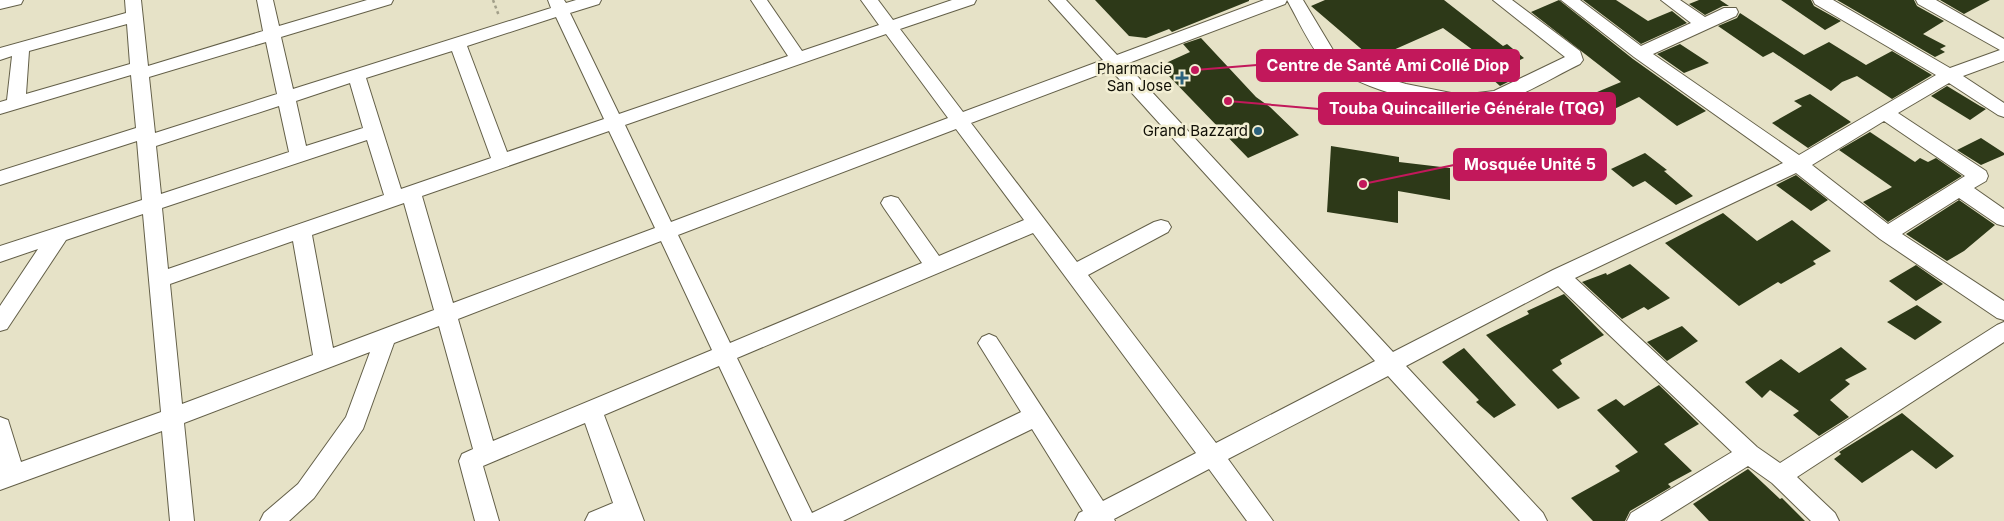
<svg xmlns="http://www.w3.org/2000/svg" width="2004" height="521" font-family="Inter,sans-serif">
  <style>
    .building { fill: #2d3918 }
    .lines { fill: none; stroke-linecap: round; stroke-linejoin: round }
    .minor-casing { stroke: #635f48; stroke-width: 2 }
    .path { stroke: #a29f89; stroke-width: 2.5; stroke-dasharray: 3 3; stroke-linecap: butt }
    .minor { fill: #fff; fill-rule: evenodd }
    .poi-dot { fill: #2c627d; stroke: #f3efd4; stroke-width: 2 }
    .labels { text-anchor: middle; stroke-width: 5; stroke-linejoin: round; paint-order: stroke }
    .poi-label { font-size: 15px; fill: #111007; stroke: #f3efd4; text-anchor: end }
    .leader { fill: none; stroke: #c2185b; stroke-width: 2 }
    .callout-dot { fill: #c2185b; stroke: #f3efd4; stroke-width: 2 }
    .callout { fill: #c2185b; stroke: #c2185b; stroke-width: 2 }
    .callout-label { font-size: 16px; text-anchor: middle; font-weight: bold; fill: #fff }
  </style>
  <rect width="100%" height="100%" fill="#e6e2c7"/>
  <!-- building -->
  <path class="building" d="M1095 0H1249V1L1172 32 1169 29 1146 38 1129 36Z
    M1325 0H1444L1503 46 1507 44 1524 58 1500 70 1443 28 1373 59 1311 6Z
    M1559 0 1633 59 1706 111 1677 126 1639 97 1604 114 1599 110 1595 113 1578 100 1621 82 1531 12Z
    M1583 0H1616L1648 21 1672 11 1687 23 1641 44Z
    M1699 0H1720L1729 6H1723L1705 15 1689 4Z
    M1781 0H1811L1814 6 1841 21 1825 30Z
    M1837 0H1914L1917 6 1944 21 1923 34 1946 46 1940 49 1945 52 1935 57Z
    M1940 0H1990L1964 14Z
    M1740 13 1804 55 1829 42 1866 65 1892 51 1932 75 1892 99 1857 76 1842 82 1831 91 1773 52 1763 57 1718 26 1737 18Z
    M1201 38 1256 97 1270 107 1299 135 1248 158 1163 70 1168 62 1190 52 1183 44Z
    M1680 44 1709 63 1684 73 1657 54Z
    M1508 70 1518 77 1500 86 1491 78Z
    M1947 86 1980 106 1986 109 1970 120 1931 96Z
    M1810 94 1851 122 1808 148 1772 123 1802 106 1794 101Z
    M1870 132 1915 162 1920 158 1928 162 1936 158 1962 176 1888 222 1863 202 1892 187 1839 150Z
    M1981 138 2004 153V155L1981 165 1957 150Z
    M1331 146 1399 157V162L1450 168V200L1398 191V223L1327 212Z
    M1645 153 1667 170 1664 171 1693 196 1676 205 1645 181 1633 187 1611 169Z
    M1796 175 1828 200 1811 211 1776 185Z
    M1959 200 1995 225 1964 251 1947 261 1906 234Z
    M1723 213 1757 241 1792 220 1831 251 1813 261 1816 264 1781 284 1778 282 1739 306 1665 243Z
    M1630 264 1670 298 1648 310 1644 307 1622 319 1582 282 1606 273 1607 275Z
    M1916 265 1943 284 1916 301 1889 281Z
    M1564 294 1604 335 1560 360 1562 364 1552 370 1580 398 1558 409 1486 335 1529 314 1527 311Z
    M1917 305 1942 322 1915 340 1887 322Z
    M1682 326 1698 341 1667 361 1647 342Z
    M1841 347 1867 369 1845 380 1850 384 1830 400 1849 417 1819 436 1793 415 1799 411 1770 390 1762 398 1745 382 1781 359 1799 373Z
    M1464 348 1516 405 1494 418 1476 402 1479 400 1442 362Z
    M1659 385 1699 424 1664 444 1692 471 1668 484 1671 487 1630 511 1625 521H1593L1571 498 1620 471 1615 466 1638 452 1597 410 1616 399 1624 406Z
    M1902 413 1954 456 1936 469 1912 450 1862 483 1834 459 1841 454 1839 452Z
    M1748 469 1780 499 1782 498 1805 521H1709L1693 504Z"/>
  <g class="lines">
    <!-- minor casing -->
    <g class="minor-casing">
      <path id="minor" d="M0 0H23L21 4 0 9Z
        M125 0H141L148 66 263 31 257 0H273L279 26 367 0H393L391 4 281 37 293 89 551 8 548 0H564L566 3 576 0H601L599 4 570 13 619 114 788 56 751 0H767L802 51 879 25 861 0H878L893 20 952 0H976L974 4 900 29 963 112 1103 60 1049 0H1066L1117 55 1264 0H1303L1333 50 1372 74 1406 84 1461 95 1494 91 1565 57 1493 0H1512L1580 51 1583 60 1580 64C1559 74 1519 98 1498 103 1448 114 1361 92 1322 59 1312 50 1295 14 1287 0L1285 4 1126 64 1393 352 1553 270 1783 163 1634 57 1561 0H1580L1641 46 1691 23 1661 0H1680L1705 17 1724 8H1736L1738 12 1736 16 1653 54 1799 155 1936 75 1815 4 1813 0H1833L1950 68 2000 50 1918 4 1916 0H1936L2004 39V61L1963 76 2004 103V117L1998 115 1949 83 1898 113 1986 171 1988 176 1986 181 1974 188 2004 209V226L1997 224 1959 198 1902 234 2004 301V320L1997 318 1880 239 1796 173 1575 278 1757 447 1780 463 1997 325 2004 322V342L1797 477 1835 513 1839 521H1811L1772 483 1748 466 1660 521H1627L1631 513 1732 452 1558 286 1406 366 1543 513 1547 521H1520L1388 376 1228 459 1273 521H1247L1209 469 1114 519 1115 521H1075L1079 513 1083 511 1032 429 843 521H792L719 366 604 415 644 521H585L589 513 613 503 585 423 483 466 499 521H475L459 461 462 454 473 449 439 326 394 343 363 429 314 498 289 521H260L264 513 298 484 346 417 370 352 184 423 194 521H170L162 431 0 490V417L8 420 21 462 161 412 143 214 66 240 7 329 0 331V306L38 249 0 262V246L142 200 137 141 0 185V171L136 128 131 75 0 114V102L7 100 12 56 0 60V48L126 13ZM556 17 604 119 507 152 467 46ZM127 24 130 64 26 94 29 51ZM886 34 948 118 671 222 625 125ZM266 42 277 94 155 133 149 77ZM452 51 491 158 401 189 366 78ZM1111 70 1375 361 1216 443 1088 275 1168 232 1171 227 1168 222 1161 220 1154 222 1077 262 971 123ZM350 83 363 128 306 146 296 101ZM279 106 289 152 161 194 156 146ZM1884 121 1965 176 1888 224 1812 165ZM956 129 1024 220 939 256 898 198 891 196 884 198 881 203 884 208 922 263 730 343 678 235ZM609 131 655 228 453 303 422 196ZM367 140 384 195 168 269 162 208ZM404 203 434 310 333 348 312 235ZM1033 233 1196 453 1103 501 996 337 989 334 982 337 978 343 1021 412 812 513 737 358ZM293 241 313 355 182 404 170 284ZM661 241 712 350 493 441 458 319Z"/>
    </g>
    <!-- path -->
    <path class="path" d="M493 0 499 16"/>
    <!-- minor -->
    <use href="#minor" class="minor"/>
  </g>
  <!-- markers -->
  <g class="poi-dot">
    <path d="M1179.5 70.5h5v5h5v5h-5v5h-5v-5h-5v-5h5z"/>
    <circle cx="1258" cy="131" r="5"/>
  </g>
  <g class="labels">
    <!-- poi labels -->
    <g class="poi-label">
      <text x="1172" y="74">Pharmacie<tspan x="1172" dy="17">San Jose</tspan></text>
      <text x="1248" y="136">Grand Bazzard</text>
    </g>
  </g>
  <!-- callouts -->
  <path class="leader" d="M1195 70L1257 65M1228 101L1319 109M1363 184L1454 165"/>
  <g class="callout-dot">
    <circle cx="1195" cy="70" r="5"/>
    <circle cx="1228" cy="101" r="5"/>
    <circle cx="1363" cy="184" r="5"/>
  </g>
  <g class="callout">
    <rect x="1257" y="50" width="262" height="31" rx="5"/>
    <rect x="1319" y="93" width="296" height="31" rx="5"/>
    <rect x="1454" y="149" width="152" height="31" rx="5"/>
  </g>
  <g class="callout-label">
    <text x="1388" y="71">Centre de Santé Ami Collé Diop</text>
    <text x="1467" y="114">Touba Quincaillerie Générale (TQG)</text>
    <text x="1530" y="170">Mosquée Unité 5</text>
  </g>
</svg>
